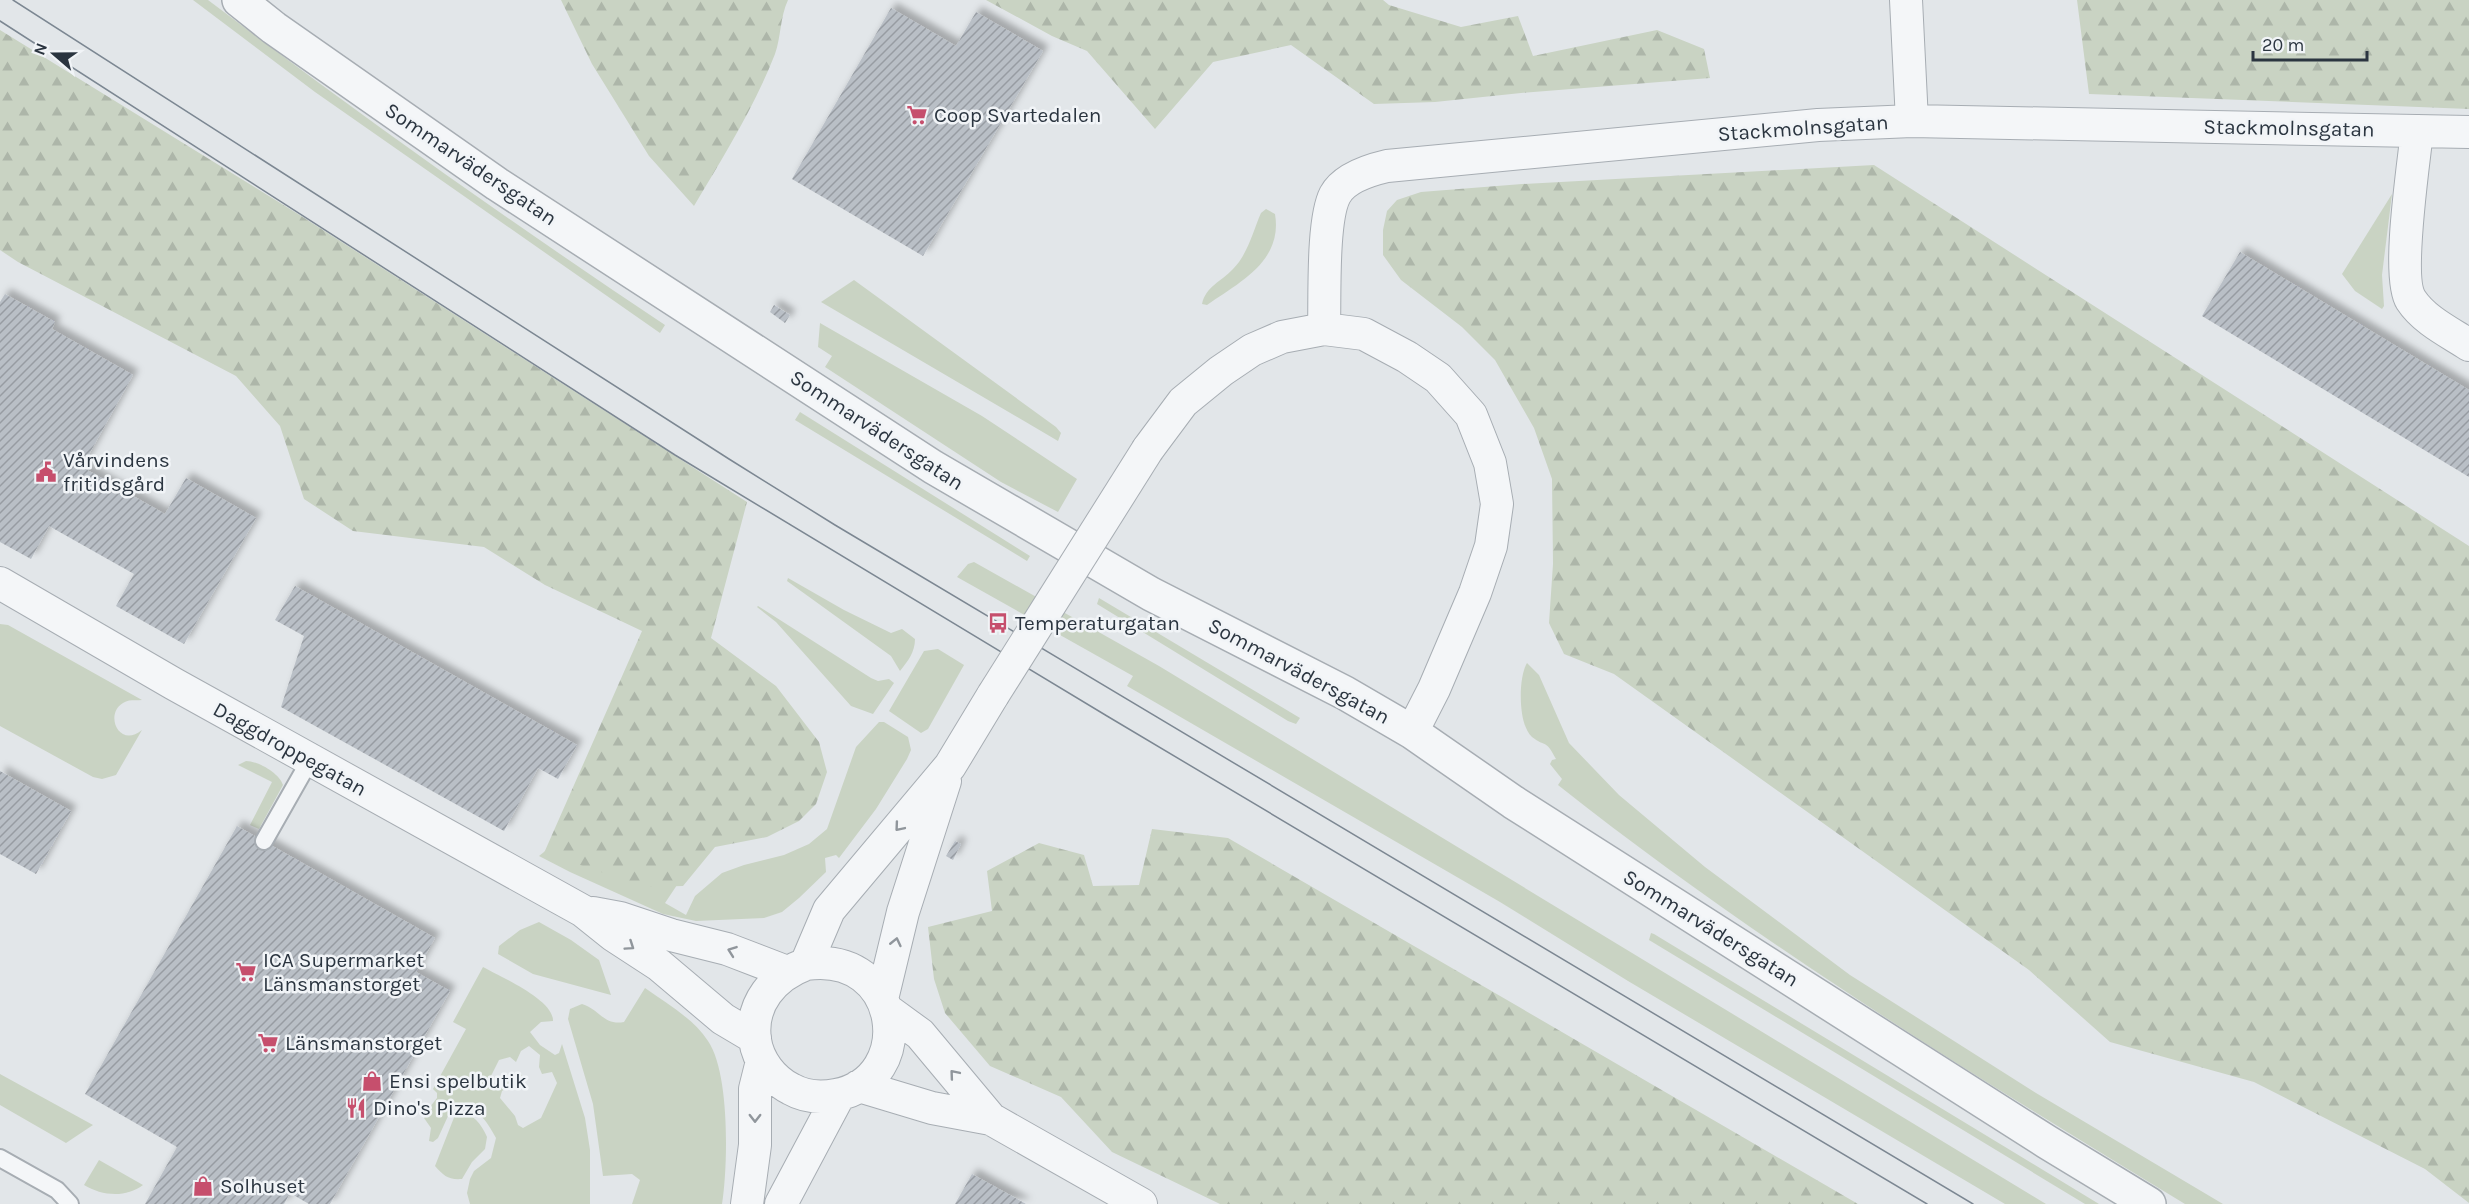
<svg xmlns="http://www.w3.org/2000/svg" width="2469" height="1204" font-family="Karla,sans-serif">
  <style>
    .green { fill: #c9d3c3; fill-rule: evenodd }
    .forest { fill: url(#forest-firs) }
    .building { fill: url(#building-hatch); filter: url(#shadow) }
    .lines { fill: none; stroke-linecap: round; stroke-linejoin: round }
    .service-casing { stroke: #a7adb3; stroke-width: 20 }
    .minor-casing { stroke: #a7adb3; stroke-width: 34 }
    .tertiary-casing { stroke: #a7adb3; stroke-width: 36 }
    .service { stroke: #f4f6f8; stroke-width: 16 }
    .minor { stroke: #f4f6f8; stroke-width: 32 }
    .tertiary { stroke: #f4f6f8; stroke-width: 33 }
    .tram { stroke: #7c8792; stroke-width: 1.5 }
    .minor-bridge-casing { stroke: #a7adb3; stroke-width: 34; stroke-linecap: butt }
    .minor-bridge { stroke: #f4f6f8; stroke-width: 32 }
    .oneway { stroke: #90969c }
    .labels { text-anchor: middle; stroke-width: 5; stroke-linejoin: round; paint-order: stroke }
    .poi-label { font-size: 21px; fill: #2b3540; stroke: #f1f4f7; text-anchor: start }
    .street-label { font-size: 21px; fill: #2b3540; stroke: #f1f4f7 }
  </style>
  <defs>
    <pattern id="forest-firs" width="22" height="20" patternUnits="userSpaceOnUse" patternTransform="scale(1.5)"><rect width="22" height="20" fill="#c9d3c3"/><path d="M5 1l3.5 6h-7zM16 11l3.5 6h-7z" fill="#adb6a9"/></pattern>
    <pattern id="building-hatch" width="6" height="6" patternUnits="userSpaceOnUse" patternTransform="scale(1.5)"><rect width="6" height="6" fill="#b9bfc6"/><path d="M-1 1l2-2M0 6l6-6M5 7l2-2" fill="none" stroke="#979ca2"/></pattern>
    <filter id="shadow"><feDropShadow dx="5.5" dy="-5.5" stdDeviation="3" flood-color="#0004"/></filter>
  </defs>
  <rect width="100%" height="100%" fill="#e2e6e9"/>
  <!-- green -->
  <path class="green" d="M193 0H208C357 113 509 221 665 325L660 333 315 92Z
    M2392 194 2382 275 2384 306 2382 309 2355 291 2342 274Z
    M1266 209 1275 214C1283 261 1240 282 1207 305L1202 304C1206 286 1221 282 1233 269 1248 254 1253 231 1261 213Z
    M854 280 1056 427 1061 433 1058 441 821 302Z
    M820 323 982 416 1077 479 1058 512 1001 482 825 367 832 356 818 347Z
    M800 412 1030 556 1027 561 795 420Z
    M974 562 1159 666 2046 1204H2005L1628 981 1500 902 1127 686 1133 676 957 577 968 564Z
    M788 578 844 610 891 633 902 629 915 639C915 652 908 661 900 671L891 656 787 581Z
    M1099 598 1300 718 1296 724 1288 721 1097 604Z
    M758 606 871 678 878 681 889 679 894 683 873 714 851 706 776 622 757 607Z
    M0 624 8 625 142 700C135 701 129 699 123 703 104 714 119 749 142 730L116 775 102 779 93 777 0 726Z
    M938 649 964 665 928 729 921 733 889 711 924 651Z
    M1527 663 1539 675 1569 743 1619 795 1705 867 1850 975 2036 1093 2223 1204H2185L2139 1176C1939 1054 1741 930 1558 785L1562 779 1550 764 1552 760 1556 759C1545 738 1546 748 1532 737 1518 725 1518 678 1527 663Z
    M879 722H884L908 737 911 750 907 759 876 809 839 858 836 855 825 858 826 872 799 898 782 912 764 918 696 921 663 914 570 872 539 856 549 848 681 879 665 903 686 915 695 896 722 873 744 865 784 855 809 844 827 829 856 747Z
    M246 761C258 761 279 773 283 785L259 829 250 825 272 782 238 765Z
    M539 922 571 940 599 960 611 995 533 974 498 954 499 946 520 930Z
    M1651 933 1654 934 2099 1204H2085L1649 940Z
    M483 967C501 977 554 1000 553 1021L541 1022 530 1032 540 1045 555 1055 559 1053 562 1044 585 1118 590 1150V1204H470L467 1193 470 1179 474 1171 491 1158 496 1138C486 1119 476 1106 454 1103L438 1138 433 1142 429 1141 431 1128 424 1118 426 1112 437 1098V1093L433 1089 466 1029 453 1022ZM529 1046 540 1055 539 1067 542 1074 552 1072 557 1083 541 1118 523 1128 518 1125 515 1116 500 1098 502 1091 522 1076 520 1072 495 1085 491 1076 499 1060 510 1057 516 1062 521 1051Z
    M645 988C667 1004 693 1018 708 1041 730 1073 728 1166 722 1204H632L640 1180 632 1174 603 1176 593 1104 568 1019 570 1009 582 1004C599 1009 604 1026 624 1022Z
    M0 1074 93 1125 66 1143 0 1105Z
    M459 1111C473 1113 482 1125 487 1137L485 1149 472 1162 462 1179C448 1180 444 1176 435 1166L455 1115Z
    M99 1160 143 1185C126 1198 102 1196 84 1185Z"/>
  <!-- forest -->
  <path class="forest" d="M561 0H788C780 17 781 37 775 54 754 108 723 157 694 206L649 156 592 64Z
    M986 0H1383L1389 5 1461 27 1518 16 1533 56 1657 30 1704 49 1710 78 1521 93 1435 102 1374 104 1291 45 1213 62 1155 129 1087 51 1052 36Z
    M2077 0H2469V109L2089 94Z
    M0 30 298 214 747 502 711 638 776 686 819 742 827 772 816 804 799 821 767 837 715 847 683 886 646 887 544 853 642 631 545 585 484 547 353 531 304 499 280 426 236 376 18 262 0 250Z
    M1874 165 2469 546V1203L2425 1169 2254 1082 2110 1042 2029 970 1614 674 1564 654 1549 623 1553 564 1552 479 1534 428 1495 360 1462 327 1401 280 1383 255V230L1387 211 1397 200 1421 192 1522 184Z
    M1152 829 1228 838 1858 1204H1220L1112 1152 1061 1097 990 1066 945 1013 934 979 928 927 992 911 987 871 1039 843 1084 855 1093 886 1139 885Z"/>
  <!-- building -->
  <path class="building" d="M891 8 956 46 976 12 1043 51 923 256 792 179Z
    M2240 252 2469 390V477L2202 316Z
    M5 294 55 322 52 329 133 375 82 467 165 514 186 478 256 518 184 644 116 606 134 574 49 526 31 559 0 542V302Z
    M774 305 790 315 785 323 770 312Z
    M295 586 577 745 558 779 538 768 504 831 281 707 304 636 275 620Z
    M0 771 71 811 36 874 0 854Z
    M237 826 435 938 416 972 450 991 330 1204H309L290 1193 284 1204H145L177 1147 85 1094Z
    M955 841 961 844 953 860 946 856Z
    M972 1174 1026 1204H955Z"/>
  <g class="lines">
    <!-- service casing -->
    <g class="service-casing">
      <path id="service" d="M264 841 310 760
        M0 1158 57 1190 70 1204"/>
    </g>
    <!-- minor casing -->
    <g class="minor-casing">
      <path id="minor" d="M1906 0 1912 121
        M2417 131C2414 162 2396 277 2411 300 2424 320 2449 332 2469 345
        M1324 329C1325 297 1322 220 1335 195 1344 178 1370 170 1387 166L1818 125 1912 121 2469 132
        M1148 449 1183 402 1221 371 1252 350 1282 337 1324 329 1364 334 1407 357 1438 378 1471 415 1490 463 1497 504 1491 546 1475 593 1434 689 1412 732
        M0 583 174 684 583 911 613 935 659 965 723 1019 755 1038
        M593 913 620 918 671 935 727 949 787 972
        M806 964C903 950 918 1080 836 1095 820 1098 805 1097 791 1089 773 1080 758 1061 755 1040 750 1003 774 976 806 964L829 910 950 766 993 695
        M882 999 903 912 945 781
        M887 1010 920 1034 991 1119
        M859 1086 932 1108 991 1119 1141 1204
        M747 1204 755 1145V1089L762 1061
        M781 1204 839 1095"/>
    </g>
    <!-- tertiary casing -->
    <g class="tertiary-casing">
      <path id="tertiary" d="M239 0 274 28 497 184 933 467 1151 594 1345 693 1412 732 1513 802 2047 1142 2149 1204"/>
    </g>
    <!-- service -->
    <use href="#service" class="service"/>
    <!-- minor -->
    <use href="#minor" class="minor"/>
    <!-- tertiary -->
    <use href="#tertiary" class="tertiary"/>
    <!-- tram -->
    <path class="tram" d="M13 0 729 459 835 525 1973 1204
      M0 21 675 455 1107 716 1927 1204"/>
    <!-- minor-bridge casing -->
    <g class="minor-bridge-casing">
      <path id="minor-bridge" d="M993 695 1148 449"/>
    </g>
    <!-- minor-bridge -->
    <use href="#minor-bridge" class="minor-bridge"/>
  </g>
  <!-- one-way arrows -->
  <defs><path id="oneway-chevron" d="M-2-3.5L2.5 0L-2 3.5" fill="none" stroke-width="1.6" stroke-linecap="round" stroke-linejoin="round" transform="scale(1.5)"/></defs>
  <g class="oneway">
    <use href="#oneway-chevron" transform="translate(899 827) rotate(130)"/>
    <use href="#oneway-chevron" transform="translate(896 942) rotate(-77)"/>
    <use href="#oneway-chevron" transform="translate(630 946) rotate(34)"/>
    <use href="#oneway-chevron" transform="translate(732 951) rotate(-160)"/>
    <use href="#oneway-chevron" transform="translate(954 1074) rotate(-130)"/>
    <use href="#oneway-chevron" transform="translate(755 1118) rotate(90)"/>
  </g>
  <!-- icons -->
  <defs>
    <g id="supermarket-bare" transform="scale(1.62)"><path d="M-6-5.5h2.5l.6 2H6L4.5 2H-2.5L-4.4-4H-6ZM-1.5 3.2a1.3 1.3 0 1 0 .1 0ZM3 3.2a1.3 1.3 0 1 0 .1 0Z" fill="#c64f6d" stroke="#f1f4f7" stroke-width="2.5" paint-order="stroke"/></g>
    <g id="civic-bare" transform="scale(1.62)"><path d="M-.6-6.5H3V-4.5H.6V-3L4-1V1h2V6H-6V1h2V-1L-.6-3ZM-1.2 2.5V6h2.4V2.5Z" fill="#c64f6d" stroke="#f1f4f7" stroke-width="2.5" paint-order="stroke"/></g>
    <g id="bus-bare" transform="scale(1.62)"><path d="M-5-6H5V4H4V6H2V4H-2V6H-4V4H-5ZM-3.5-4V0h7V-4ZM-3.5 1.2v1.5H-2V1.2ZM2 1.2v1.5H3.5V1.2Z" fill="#c64f6d" stroke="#f1f4f7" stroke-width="2.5" paint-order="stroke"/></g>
    <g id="shop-bare" transform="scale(1.62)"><path d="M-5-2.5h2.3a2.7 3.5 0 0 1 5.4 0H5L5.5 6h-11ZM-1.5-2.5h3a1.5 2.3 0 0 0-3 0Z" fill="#c64f6d" stroke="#f1f4f7" stroke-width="2.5" paint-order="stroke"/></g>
    <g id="restaurant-bare" transform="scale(1.62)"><path d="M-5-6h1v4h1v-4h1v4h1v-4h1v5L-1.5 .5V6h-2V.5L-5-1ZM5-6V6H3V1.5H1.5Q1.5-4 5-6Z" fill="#c64f6d" stroke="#f1f4f7" stroke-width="2.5" paint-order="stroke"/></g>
  </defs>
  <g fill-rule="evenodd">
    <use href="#supermarket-bare" x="917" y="115"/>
    <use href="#civic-bare" x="46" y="472"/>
    <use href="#bus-bare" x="998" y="623"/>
    <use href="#supermarket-bare" x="246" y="972"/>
    <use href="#supermarket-bare" x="268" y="1043"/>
    <use href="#shop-bare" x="372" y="1081"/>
    <use href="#restaurant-bare" x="356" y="1108"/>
    <use href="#shop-bare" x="203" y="1186"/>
  </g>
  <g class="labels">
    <!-- poi labels -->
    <g class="poi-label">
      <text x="934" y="122">Coop Svartedalen</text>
      <text x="63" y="467">Vårvindens<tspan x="63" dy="24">fritidsgård</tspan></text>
      <text x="1015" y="630">Temperaturgatan</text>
      <text x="263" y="967">ICA Supermarket<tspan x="263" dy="24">Länsmanstorget</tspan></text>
      <text x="285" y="1050">Länsmanstorget</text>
      <text x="389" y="1088">Ensi spelbutik</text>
      <text x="373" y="1115">Dino's Pizza</text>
      <text x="220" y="1193">Solhuset</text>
    </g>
    <!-- street labels -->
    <g class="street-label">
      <text transform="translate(1803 128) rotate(-4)" y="7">Stackmolnsgatan</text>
      <text transform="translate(2289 128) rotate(1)" y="7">Stackmolnsgatan</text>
      <text transform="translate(471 164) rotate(34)" y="7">Sommarvädersgatan</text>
      <text transform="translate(877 430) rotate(33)" y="7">Sommarvädersgatan</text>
      <text transform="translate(1299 671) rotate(28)" y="7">Sommarvädersgatan</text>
      <text transform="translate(290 749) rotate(29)" y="7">Daggdroppegatan</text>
      <text transform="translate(1711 928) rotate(32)" y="7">Sommarvädersgatan</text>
    </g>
  </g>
  <!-- north arrow -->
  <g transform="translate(54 54) rotate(290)" stroke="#f1f4f7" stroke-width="4.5" paint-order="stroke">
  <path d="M0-4.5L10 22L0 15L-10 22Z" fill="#2b3540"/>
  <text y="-9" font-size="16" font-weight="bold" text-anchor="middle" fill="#2b3540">N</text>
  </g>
  <!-- scale -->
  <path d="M2253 51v9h114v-9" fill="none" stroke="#2b3540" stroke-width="3"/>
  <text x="2262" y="51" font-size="18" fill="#2b3540" stroke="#f1f4f7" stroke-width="4.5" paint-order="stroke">20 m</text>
</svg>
